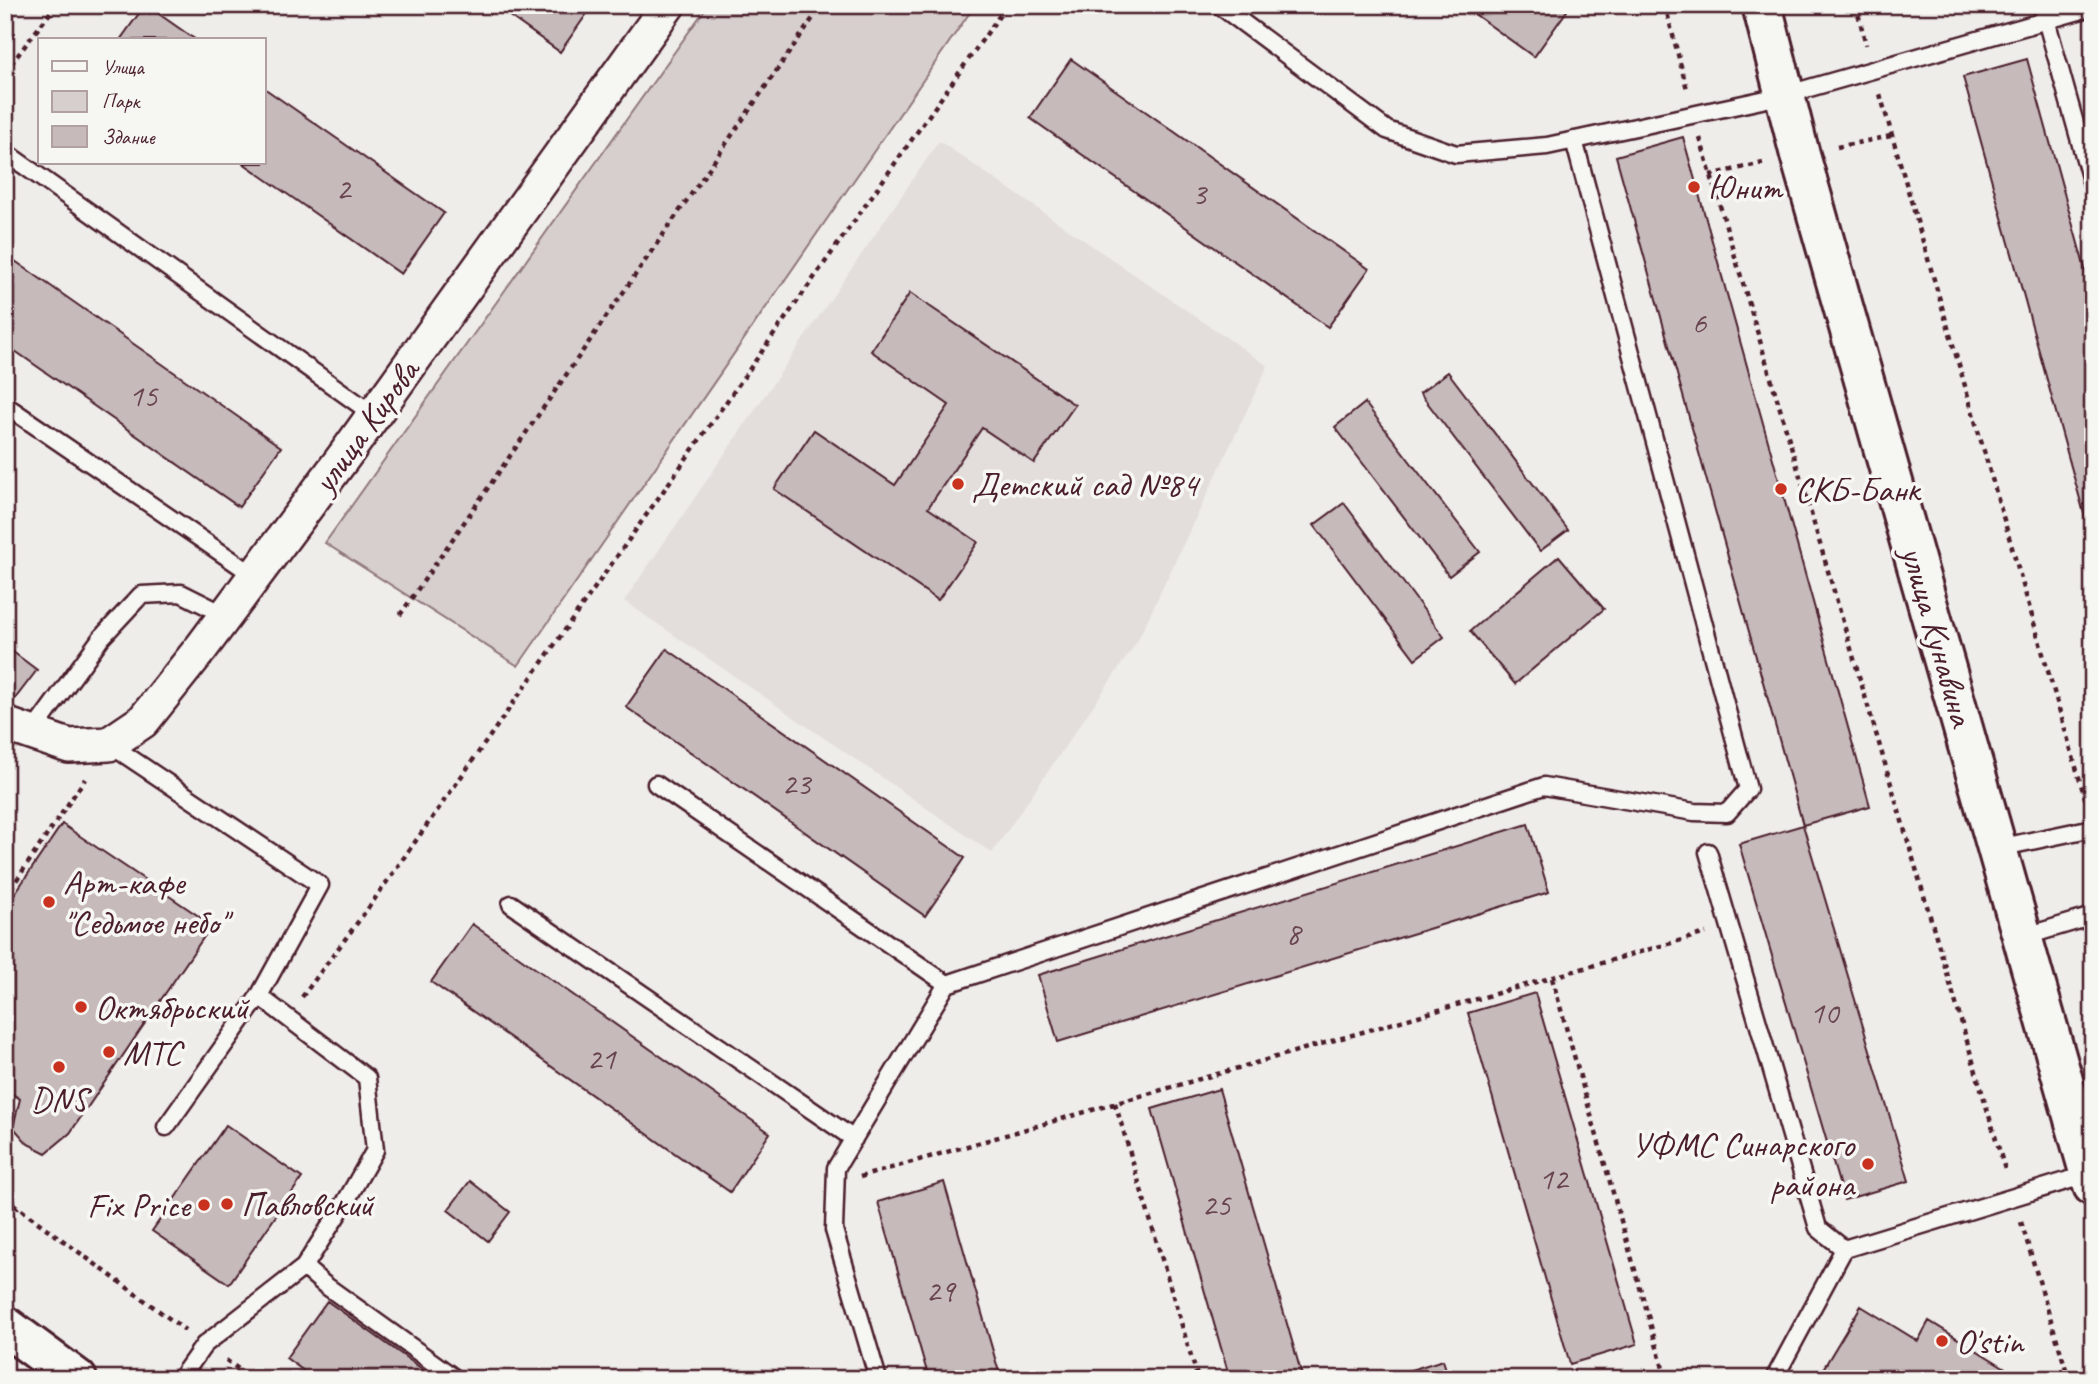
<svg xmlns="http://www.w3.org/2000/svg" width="2098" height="1384" font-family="Caveat,sans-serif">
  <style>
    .built { fill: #e3dedc }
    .green { fill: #d7cfce; stroke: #90777c; stroke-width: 2 }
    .building { fill: #c6babb; stroke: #4a1f2b; stroke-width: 2 }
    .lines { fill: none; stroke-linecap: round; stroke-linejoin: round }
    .service-casing { stroke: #4a1f2b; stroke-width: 21 }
    .minor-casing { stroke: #4a1f2b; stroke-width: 38 }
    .secondary-casing { stroke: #4a1f2b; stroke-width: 44 }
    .path { stroke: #4a1f2b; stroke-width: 4.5; stroke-dasharray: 5 5; stroke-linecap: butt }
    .service { stroke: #f6f6f2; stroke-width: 16 }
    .minor { stroke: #f6f6f2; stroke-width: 33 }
    .secondary { stroke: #f6f6f2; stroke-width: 38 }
    .poi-dot { fill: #c8321e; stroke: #f6f6f2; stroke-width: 2.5 }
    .labels { text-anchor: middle; stroke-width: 7; stroke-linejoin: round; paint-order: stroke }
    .number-label { font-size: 32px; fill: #69464f }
    .poi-label { font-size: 35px; fill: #4a1f2b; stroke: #f6f6f2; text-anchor: start }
    .street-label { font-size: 35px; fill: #4a1f2b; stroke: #f6f6f2 }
  </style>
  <rect width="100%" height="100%" fill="#efedea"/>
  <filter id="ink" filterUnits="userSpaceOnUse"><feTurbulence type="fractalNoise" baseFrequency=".0143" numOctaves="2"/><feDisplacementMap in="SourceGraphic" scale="14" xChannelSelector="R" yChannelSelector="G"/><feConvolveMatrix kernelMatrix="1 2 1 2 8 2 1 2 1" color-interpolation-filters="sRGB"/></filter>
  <g filter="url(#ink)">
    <!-- built -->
    <path class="built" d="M939 141 1268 366 1137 642 992 853 624 601Z"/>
    <!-- green -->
    <path class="green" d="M708 5H975L518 666 325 543Z"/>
    <!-- building -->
    <path class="building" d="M145 5H146L196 40H120Z
      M494 5H593L560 52Z
      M1462 5H1571L1534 57Z
      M1071 59 1369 269 1328 327 1030 118Z
      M2027 59 2093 298V546L1963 77Z
      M264 88 444 213 401 274 243 163H264Z
      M1683 137 1870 806 1803 825 1616 156Z
      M5 254 281 447 239 507 5 344Z
      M910 293 1075 405 1034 463 982 428 928 508 978 542 938 600 774 489 814 430 895 485 949 405 871 351Z
      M1448 372 1568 530 1540 551 1420 393Z
      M1365 403 1480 552 1449 576 1335 427Z
      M1344 503 1444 637 1415 659 1314 525Z
      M1559 556 1604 609 1515 684 1470 631Z
      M5 646 37 670 14 700 5 693Z
      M667 649 965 858 925 916 626 707Z
      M62 824 212 925 70 1133 46 1153 28 1144 13 1127 20 1099 5 1089V908Z
      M1528 824 1549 892 1058 1042 1038 975Z
      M1803 825 1909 1181 1844 1200 1739 844Z
      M472 924 770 1133 730 1192 431 982Z
      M1535 993 1637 1344 1570 1364 1468 1013Z
      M1219 1089 1303 1379H1230L1152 1109Z
      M226 1125 302 1178 229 1284 152 1231Z
      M470 1181 510 1212 488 1241 448 1210Z
      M944 1182 1001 1379H929L878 1202Z
      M327 1301 436 1379H315L286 1358Z
      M1861 1306 1918 1341 1929 1321 2023 1379H1817Z
      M1443 1360 1449 1379H1402L1401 1373Z"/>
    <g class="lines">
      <!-- service casing -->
      <g class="service-casing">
        <path id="service" d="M1219 5 1387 130 1456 154 1547 146 1785 95 2093 7
          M2042 5 2093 188
          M5 152 374 415
          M5 405 255 576
          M32 733 101 638 141 595 181 593 225 615
          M109 744 320 885 259 996 367 1078 375 1150 346 1201 304 1267 204 1345 180 1379
          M656 784 947 984
          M1998 848 2093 828
          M1708 852 1818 1228 1844 1249
          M511 904 854 1139
          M2023 937 2093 916
          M166 1127 259 996
          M304 1267 325 1285 456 1379
          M878 1379 834 1230 836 1168 947 984 1544 786 1694 812 1727 813 1748 789 1574 140
          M1774 1379 1844 1249 2089 1174"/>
      </g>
      <!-- minor casing -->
      <g class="minor-casing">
        <path id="minor" d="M5 724 69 746 109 744 143 721 202 647 345 455 668 5"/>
      </g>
      <!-- secondary casing -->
      <g class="secondary-casing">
        <path id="secondary" d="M1762 5 1800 155 2093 1186
          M5 1326 77 1379"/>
      </g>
      <!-- path -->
      <path class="path" d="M1665 5 1687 89
        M1856 5 1866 45
        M5 72 56 5
        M1880 94 2087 805
        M1700 138 2006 1173
        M1837 147 1891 136
        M1710 175 1763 163
        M400 615 822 5
        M5 897 85 779
        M1552 978 1666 1379
        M302 997 369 907 1007 5
        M1115 1103 1198 1379
        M860 1177 1706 933
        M5 1198 185 1330
        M2021 1222 2069 1379
        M5 1226 18 1207
        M226 1360 252 1379"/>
      <!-- service -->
      <use href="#service" class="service"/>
      <!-- minor -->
      <use href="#minor" class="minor"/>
      <!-- secondary -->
      <use href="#secondary" class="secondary"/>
    </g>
  </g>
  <!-- markers -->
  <g class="poi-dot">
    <circle cx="1694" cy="187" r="7"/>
    <circle cx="958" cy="484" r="7"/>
    <circle cx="1781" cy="489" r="7"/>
    <circle cx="49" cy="902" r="7"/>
    <circle cx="81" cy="1007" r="7"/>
    <circle cx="109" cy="1052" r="7"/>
    <circle cx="59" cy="1067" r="7"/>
    <circle cx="1868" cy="1164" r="7"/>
    <circle cx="227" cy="1204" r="7"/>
    <circle cx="204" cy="1205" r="7"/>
    <circle cx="1942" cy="1341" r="7"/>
  </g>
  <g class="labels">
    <!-- number labels -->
    <g class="number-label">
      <text x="343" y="199">2</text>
      <text x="1199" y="204">3</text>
      <text x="1699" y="333">6</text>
      <text x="143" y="406">15</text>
      <text x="796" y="794">23</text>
      <text x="1293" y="944">8</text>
      <text x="1824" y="1023">10</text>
      <text x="601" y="1069">21</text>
      <text x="1553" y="1189">12</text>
      <text x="1216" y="1215">25</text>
      <text x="940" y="1301">29</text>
    </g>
    <!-- poi labels -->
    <g class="poi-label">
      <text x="1708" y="199">Юнит</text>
      <text x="972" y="496">Детский сад №84</text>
      <text x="1795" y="501">СКБ-Банк</text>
      <text x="63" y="894">Арт-кафе<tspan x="63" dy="40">"Седьмое небо"</tspan></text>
      <text x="95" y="1019">Октябрьский</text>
      <text x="123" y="1064">МТС</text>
      <text x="59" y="1111" text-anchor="middle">DNS</text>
      <text x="1854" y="1156" text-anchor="end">УФМС Синарского<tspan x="1854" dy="40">района</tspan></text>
      <text x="241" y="1216">Павловский</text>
      <text x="190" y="1217" text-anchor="end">Fix Price</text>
      <text x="1956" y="1353">O'stin</text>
    </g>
    <!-- street labels -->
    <g class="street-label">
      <text transform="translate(365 426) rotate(-54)" y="12">улица Кирова</text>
      <text transform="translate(1938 636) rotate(74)" y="12">улица Кунавина</text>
    </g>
  </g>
  <!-- margin -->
  <rect width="2098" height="1384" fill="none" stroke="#f6f6f2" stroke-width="28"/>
  <rect x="14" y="14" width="2070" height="1356" fill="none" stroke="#4a1f2b" stroke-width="2.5" filter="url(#ink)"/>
  <!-- legend -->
  <rect x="38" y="38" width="228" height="126" fill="#f6f6f2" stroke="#b1a0a2" stroke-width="2"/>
  <rect x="52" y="61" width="35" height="10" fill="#f6f6f2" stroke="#b1a0a2" stroke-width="2"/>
  <text x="102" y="74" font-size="21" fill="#4a1f2b">Улица</text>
  <rect x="52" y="91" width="35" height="21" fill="#d7cfce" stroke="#b1a0a2" stroke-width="2"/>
  <text x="102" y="108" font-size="21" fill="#4a1f2b">Парк</text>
  <rect x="52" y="126" width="35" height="21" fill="#c6babb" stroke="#b1a0a2" stroke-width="2"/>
  <text x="102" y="144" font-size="21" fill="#4a1f2b">Здание</text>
</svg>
